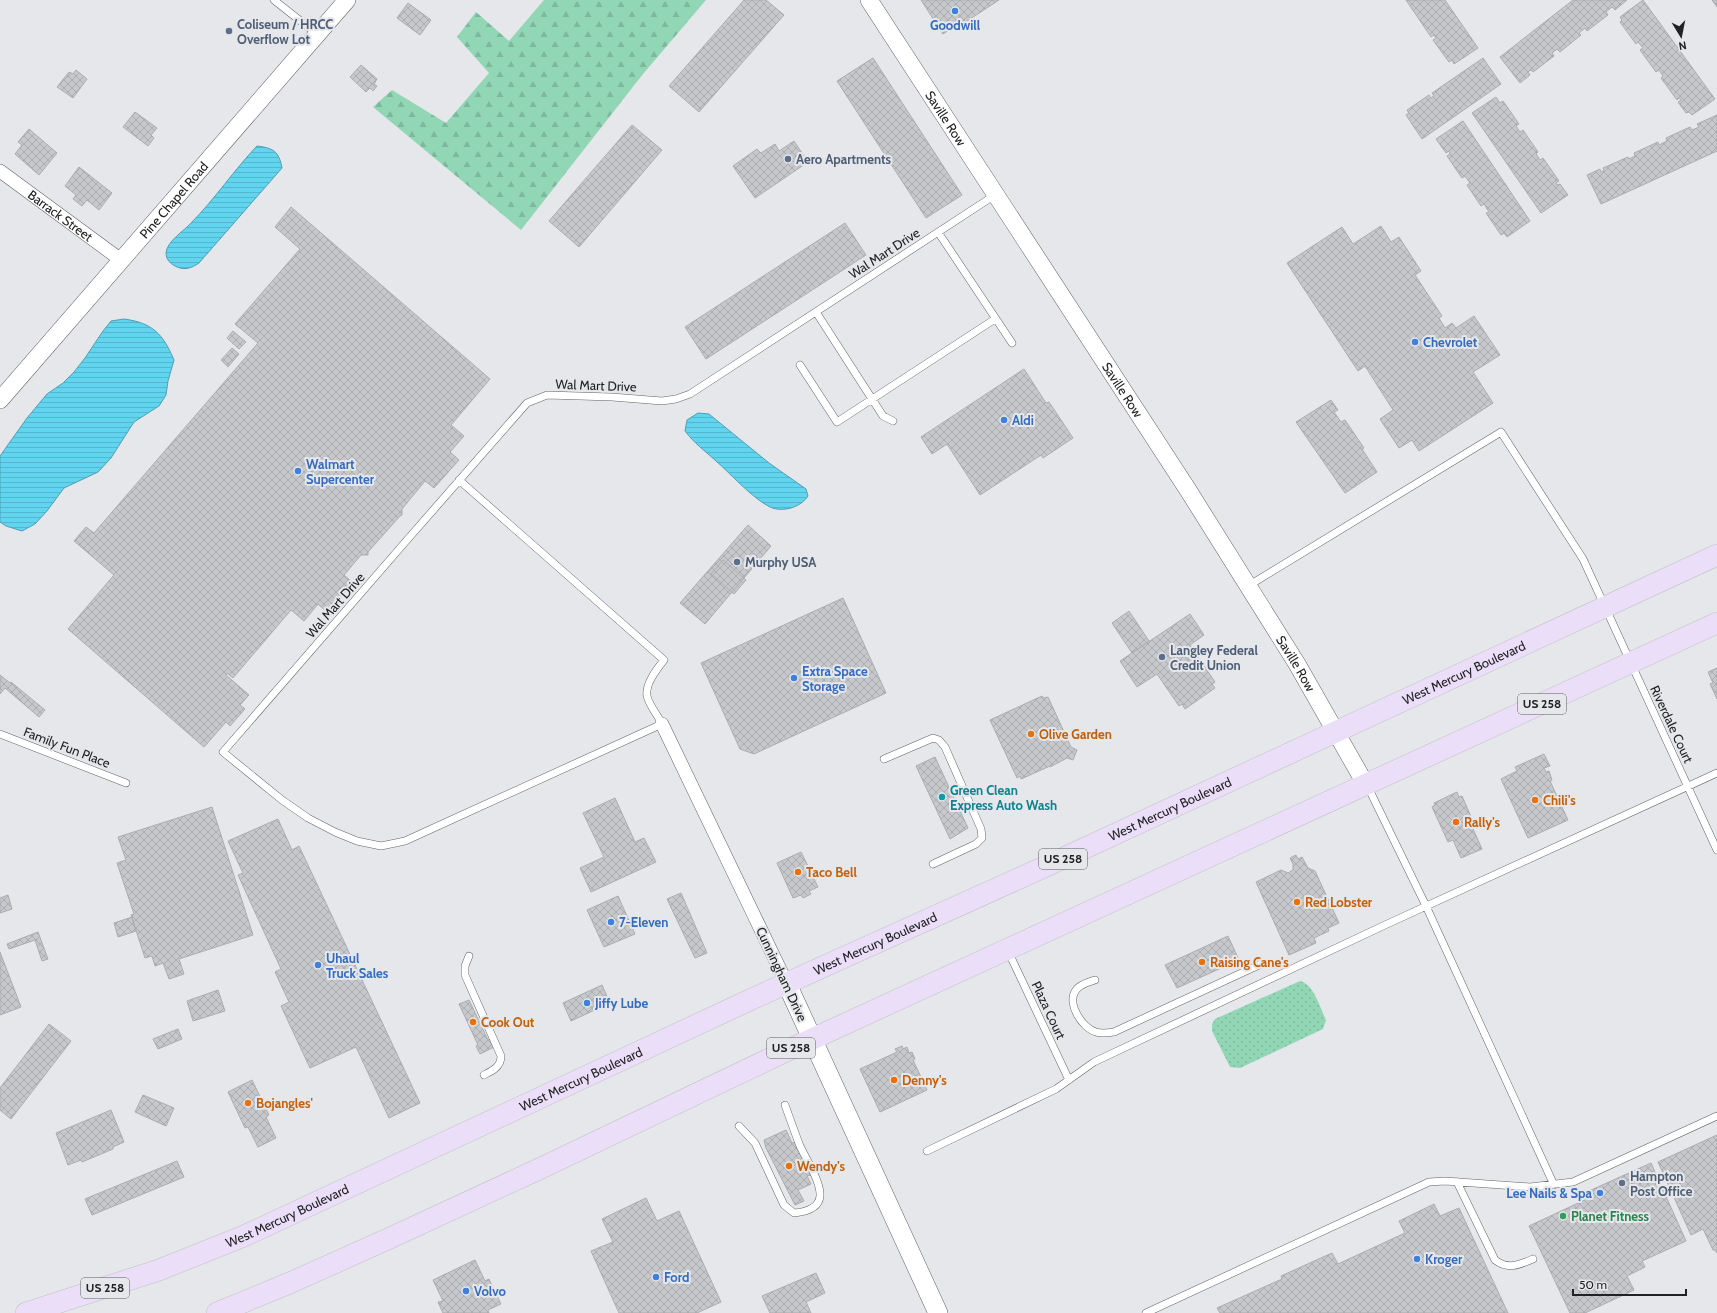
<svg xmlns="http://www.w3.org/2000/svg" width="1717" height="1313" font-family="Cabin,sans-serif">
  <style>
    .grass { fill: url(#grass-dots) }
    .forest { fill: url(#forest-firs) }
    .water { fill: url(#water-rules); stroke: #4e9fb2 }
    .building { fill: url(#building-cross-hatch); stroke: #abacb1 }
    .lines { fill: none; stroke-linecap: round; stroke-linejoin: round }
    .service-casing { stroke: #626367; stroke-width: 8 }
    .minor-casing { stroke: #626367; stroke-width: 14 }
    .tertiary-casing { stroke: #626367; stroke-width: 18 }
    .secondary-casing { stroke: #626367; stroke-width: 20 }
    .primary-casing { stroke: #c1c1c2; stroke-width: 22 }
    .service { stroke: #fff; stroke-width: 7 }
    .minor { stroke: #fff; stroke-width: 13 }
    .tertiary { stroke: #fff; stroke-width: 17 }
    .secondary { stroke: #fff; stroke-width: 19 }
    .primary { stroke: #ebdef8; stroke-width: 21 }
    .shop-dot { fill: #3f7fe0; stroke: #e5e7eb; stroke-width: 1.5 }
    .service-dot { fill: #5c6f8a; stroke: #e5e7eb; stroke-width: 1.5 }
    .food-dot { fill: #e8710a; stroke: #e5e7eb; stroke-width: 1.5 }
    .culture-dot { fill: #0f9aa8; stroke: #e5e7eb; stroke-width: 1.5 }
    .leisure-dot { fill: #2e9e5b; stroke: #e5e7eb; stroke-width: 1.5 }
    .labels { text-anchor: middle; stroke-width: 4; stroke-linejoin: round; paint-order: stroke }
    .shield { fill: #e5e7eb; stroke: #5c5d60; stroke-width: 1 }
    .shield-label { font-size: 12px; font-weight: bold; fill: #222224 }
    .service-label { font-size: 13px; font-weight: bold; fill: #4e5e75; stroke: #e5e7eb; text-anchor: start }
    .shop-label { font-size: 13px; font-weight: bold; fill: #366cbe; stroke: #e5e7eb; text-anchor: start }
    .street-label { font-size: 13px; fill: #222224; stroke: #e5e7eb }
    .food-label { font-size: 13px; font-weight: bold; fill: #c56008; stroke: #e5e7eb; text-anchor: start }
    .culture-label { font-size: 13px; font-weight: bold; fill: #0d838f; stroke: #e5e7eb; text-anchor: start }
    .leisure-label { font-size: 13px; font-weight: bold; fill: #27864d; stroke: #e5e7eb; text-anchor: start }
  </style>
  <defs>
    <pattern id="grass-dots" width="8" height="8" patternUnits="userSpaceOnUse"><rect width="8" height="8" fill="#91d7b5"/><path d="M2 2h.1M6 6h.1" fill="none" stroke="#7db89c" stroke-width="1.8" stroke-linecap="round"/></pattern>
    <pattern id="forest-firs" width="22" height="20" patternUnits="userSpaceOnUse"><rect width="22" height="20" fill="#91d7b5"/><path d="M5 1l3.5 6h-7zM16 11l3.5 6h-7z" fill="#7db89c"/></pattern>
    <pattern id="water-rules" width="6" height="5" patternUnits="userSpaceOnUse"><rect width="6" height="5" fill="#61d5ef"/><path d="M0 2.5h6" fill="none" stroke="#54b7cd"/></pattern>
    <pattern id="building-cross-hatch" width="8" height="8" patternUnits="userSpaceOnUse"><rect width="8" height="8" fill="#c6c8cc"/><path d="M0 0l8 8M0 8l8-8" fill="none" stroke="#aaacaf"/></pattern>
  </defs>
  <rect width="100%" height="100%" fill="#e5e7eb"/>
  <!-- grass -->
  <path class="grass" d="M1300 981C1314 984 1320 1008 1326 1020L1323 1029 1240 1068 1230 1067 1212 1031V1024L1215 1019Z"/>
  <!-- forest -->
  <path class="forest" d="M544 0H706L643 74 521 230 373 107 392 90 446 123 489 73 457 37 476 12 509 41Z"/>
  <!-- water -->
  <path class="water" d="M257 146C273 148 279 151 282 168L199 263C193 267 187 270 180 268 173 266 166 261 166 253 167 241 184 231 191 223 215 199 234 170 257 146Z
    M124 319C153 323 163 334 174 360L168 381 166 395 159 406 134 422 111 458 98 472 64 488 47 511 35 524 22 531 6 526 0 522V456L27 418 47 394 63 383 74 372 85 358 103 331 111 321Z
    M698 413 709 414 769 463 806 489 808 496C801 507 783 513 770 507 752 498 731 474 716 461 705 451 694 443 685 431L687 420Z"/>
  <!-- building -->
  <path class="building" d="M744 0H766L784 15 699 112 669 86Z
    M921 0H999L964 23 962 21 943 34Z
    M1406 0H1445L1478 48 1454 64 1452 60 1449 62 1433 40 1436 38 1434 35 1431 37Z
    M1573 0H1627L1615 10 1612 7 1606 12 1608 15 1587 31 1585 28 1579 33 1581 35 1560 52 1557 49 1552 53 1554 56 1533 72 1531 70 1528 72 1530 75 1520 83 1500 57Z
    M1643 0 1715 99 1692 115 1689 112 1686 113 1678 102 1681 100 1679 98 1677 100 1661 78 1663 76 1659 70 1656 72 1640 50 1643 48 1638 42 1636 44 1620 22 1622 20 1620 17Z
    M1712 0H1717V7Z
    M408 3 431 20 420 35 397 18Z
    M873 58 962 195 926 218 837 81Z
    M1483 58 1501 84 1422 139 1406 115 1409 113 1407 110 1429 95 1431 98 1434 96 1432 93Z
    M361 65 377 79 374 84 377 86 373 91 370 88 366 92 350 77Z
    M76 70 87 79 73 98 57 87 69 72 73 74Z
    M1496 97 1500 103 1503 101 1519 124 1516 126 1520 132 1523 130 1538 152 1536 154 1540 160 1543 158 1559 181 1556 183 1557 185 1560 184 1568 195 1541 213 1472 113Z
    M135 112 157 128 151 135 154 138 148 146 123 127Z
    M1717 115V151L1601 204 1587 175 1600 169 1601 172 1604 171 1603 168 1628 157 1629 159 1635 156 1634 153 1658 142 1659 145 1667 141 1666 138 1690 127 1692 130 1699 127 1697 124Z
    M1463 121 1530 221 1507 237 1504 233 1501 235 1486 213 1489 212 1484 204 1481 206 1467 185 1470 183 1465 176 1462 178 1447 156 1450 154 1449 151 1446 153 1436 139Z
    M632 125 662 150 579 247 549 221Z
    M29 129 57 153 39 175 15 154 22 145 18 142Z
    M794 141 808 162 755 198 733 166 757 149 761 153 775 144 779 151Z
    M79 167 112 193 99 210 87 200 82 206 73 199 76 195 65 186Z
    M291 207 490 379 451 425 464 436 450 452 459 460 434 488 425 481 402 509V515L400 516 368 552V555H361L344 575 353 583 327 612 318 604 304 621 291 610 233 678 227 673 226 675 249 695 240 705 245 709 230 726 226 722 204 747 68 629 114 575 74 541 86 527 94 533 258 343 235 324 300 249 275 227Z
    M845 223 866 255 706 359 685 327Z
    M1381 226 1391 242 1399 237 1421 271 1415 275 1442 316 1439 318 1445 328 1452 323 1456 328 1474 316 1500 355 1473 372 1493 403 1419 451 1412 440 1399 448 1380 419 1393 410 1365 366 1358 371 1287 263 1342 227 1353 244Z
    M233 331 246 342 239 349 227 338Z
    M232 348 239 354 228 367 221 360Z
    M1024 369 1046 403 1049 402 1073 438 1043 458 1041 455 980 495 947 444 932 454 921 437Z
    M1331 400 1338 410 1334 412 1341 422 1345 420 1364 448 1362 449 1377 472 1345 493 1296 422Z
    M748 525 771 546 705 624 680 603Z
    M723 560 746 580 734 594 711 574Z
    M843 598 886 693 754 754 740 749 701 663Z
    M1129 611 1149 641 1132 653 1112 623Z
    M1190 614 1204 635 1190 645 1215 682 1212 684 1215 688 1185 709 1182 704 1179 706 1157 674 1137 687 1120 661Z
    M1717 668V699L1710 684 1713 683 1708 672Z
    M0 675 10 683 11 682 45 710 39 717 5 688 0 694Z
    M1042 696 1044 698 1048 697 1071 747 1077 750 1073 760 1067 758 1050 767V766L1021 779 1020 776 1017 778 990 720Z
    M1544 754 1550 766 1544 768 1546 772 1549 771 1552 780 1550 781 1568 820 1528 838 1501 779 1517 771 1515 767Z
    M935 757 968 828 950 839 916 766Z
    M1457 792 1459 797 1462 796 1476 828 1473 829 1482 849 1461 858 1453 840 1448 842 1432 807 1435 805 1434 803Z
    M615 798 635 842 644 838 656 862 591 892 580 868 604 857 583 813Z
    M212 807 253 935 179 959 184 974 169 979 163 963 155 966 152 956 145 958 131 915 134 914 117 863 126 860 118 837Z
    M278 819 292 850 299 846 420 1103 389 1118 356 1047 310 1068 281 1006 289 1002 275 972 281 969 238 875 243 873 228 841Z
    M801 852 809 868 812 867 816 875 813 877 818 887 809 891 811 894 803 898 801 895 793 898 777 863Z
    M1296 855 1298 859 1302 857 1308 868 1315 871 1339 923 1328 928 1329 931 1314 938 1316 943 1289 955 1256 882 1281 870 1288 873 1293 870V864L1290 858Z
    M681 893 707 953 695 958 667 899Z
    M8 895 12 909 0 913V898Z
    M618 896 635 934 604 947 587 910Z
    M132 917 136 931 118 937 114 923Z
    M38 932 48 959 42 961 35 940 9 949 7 944Z
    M1228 936 1239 960 1177 988 1165 965Z
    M0 952 21 1007 0 1015Z
    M602 985 610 1003 571 1021 563 1003Z
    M218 990 225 1011 193 1021 187 1001Z
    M469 1000 488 1040 490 1039 494 1047 480 1054 476 1046 478 1045 459 1004Z
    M49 1024 71 1041 11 1119 0 1110V1088Z
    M178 1029 182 1039 158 1049 153 1039Z
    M902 1046 903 1049 907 1047 909 1053 912 1052 915 1059 913 1060 927 1090 880 1112 860 1069 897 1052 895 1049Z
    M252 1080 269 1115 266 1117 276 1138 258 1147 248 1127 245 1128 228 1092Z
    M143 1095 174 1108 166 1126 135 1112Z
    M111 1110 124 1142 113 1147V1149L82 1162 81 1160 68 1165 56 1133Z
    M786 1130 792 1143 795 1142 804 1160 801 1162 805 1172 808 1170 811 1175 807 1176 811 1184 798 1190 804 1201 795 1205 766 1148 764 1140Z
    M1717 1135V1253L1715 1250H1713L1703 1229 1691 1235 1658 1162Z
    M177 1161 184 1177 92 1215 85 1199Z
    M1651 1163 1686 1241 1642 1261 1645 1267 1627 1276 1634 1290 1585 1313H1570L1529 1226 1591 1197 1589 1191Z
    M646 1198 657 1221 679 1211 721 1302 697 1313H619L591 1251 613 1242 602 1219Z
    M1434 1204 1440 1216 1459 1208 1508 1313H1220L1217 1308 1282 1279 1281 1276 1332 1253 1338 1264 1405 1233 1399 1221Z
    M475 1260 485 1281 489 1279 501 1304 488 1310 489 1313H443L438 1302 443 1301 433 1280Z
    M816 1273 825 1293 806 1302 811 1313H770L762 1296Z"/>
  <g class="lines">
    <!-- service casing -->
    <g class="service-casing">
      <path id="service" d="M274 0 317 34
        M938 232 1012 343
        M816 312 883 416 893 421
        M800 365 837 422 995 319
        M459 480 664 660C657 669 645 684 647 696 649 705 658 716 662 724L405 841 381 846 357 841 335 832 308 818 282 800 223 752 407 540 527 403 547 395 612 397 662 401 676 399 690 394 995 195
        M1248 586 1501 432 1583 559 1717 850
        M0 734 126 783
        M884 759 933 738 939 740 945 747 981 829 982 838 976 844 933 864
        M1367 785 1426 906 1554 1185
        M1008 951 1069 1080
        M469 956 465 966V975L501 1056C501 1067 492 1071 484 1075
        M1095 980C1089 982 1080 984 1076 990 1066 1003 1082 1028 1096 1032 1101 1034 1108 1033 1114 1032L1261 964
        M739 1126 755 1143 784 1205 794 1213C805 1212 819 1209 820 1196 821 1182 806 1159 800 1146 795 1133 790 1119 785 1105
        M927 1151 1056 1089 1094 1062 1385 925 1717 773
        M1457 1182 1495 1260C1508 1270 1519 1265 1533 1259
        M1146 1313 1429 1182 1445 1181 1530 1187 1573 1182 1717 1116"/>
    </g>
    <!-- minor casing -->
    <g class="minor-casing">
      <g id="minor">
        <path id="s1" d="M0 171 121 260"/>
        <path d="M662 724 787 984"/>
      </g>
    </g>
    <!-- tertiary casing -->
    <g class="tertiary-casing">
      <g id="tertiary">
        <path id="s2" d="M869 0 1188 490 1297 664 1366 785"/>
        <path id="s3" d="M0 400 347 0"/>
      </g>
    </g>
    <!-- secondary casing -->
    <g class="secondary-casing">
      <path id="secondary" d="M787 984 938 1313"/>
    </g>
    <!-- primary casing -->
    <g class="primary-casing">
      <g id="primary">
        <path id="s4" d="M26 1313 159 1270 244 1236 754 998 1042 868 1717 555"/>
        <path d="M217 1313 292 1282 390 1238 537 1170 784 1052 1717 623"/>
      </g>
    </g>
    <!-- service -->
    <use href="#service" class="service"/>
    <!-- minor -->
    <use href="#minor" class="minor"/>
    <!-- tertiary -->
    <use href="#tertiary" class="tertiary"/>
    <!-- secondary -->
    <use href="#secondary" class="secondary"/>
    <!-- primary -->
    <use href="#primary" class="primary"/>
  </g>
  <!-- markers -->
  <g class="shop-dot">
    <circle cx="955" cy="11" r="4"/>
    <circle cx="1415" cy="342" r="4"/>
    <circle cx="1004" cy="420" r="4"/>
    <circle cx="298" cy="471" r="4"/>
    <circle cx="794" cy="678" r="4"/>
    <circle cx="611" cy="922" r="4"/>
    <circle cx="318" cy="965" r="4"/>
    <circle cx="587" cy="1003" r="4"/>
    <circle cx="1600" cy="1193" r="4"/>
    <circle cx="1417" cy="1259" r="4"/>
    <circle cx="656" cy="1277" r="4"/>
    <circle cx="466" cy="1291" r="4"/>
  </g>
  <g class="service-dot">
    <circle cx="229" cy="31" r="4"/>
    <circle cx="788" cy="159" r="4"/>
    <circle cx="737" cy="562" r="4"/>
    <circle cx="1162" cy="657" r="4"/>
    <circle cx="1622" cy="1183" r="4"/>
  </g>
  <g class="food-dot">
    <circle cx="1031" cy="734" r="4"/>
    <circle cx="1535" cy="800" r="4"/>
    <circle cx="1456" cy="822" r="4"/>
    <circle cx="798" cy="872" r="4"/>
    <circle cx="1297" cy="902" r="4"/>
    <circle cx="1202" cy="962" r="4"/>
    <circle cx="473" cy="1022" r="4"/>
    <circle cx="894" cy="1080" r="4"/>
    <circle cx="248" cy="1103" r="4"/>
    <circle cx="789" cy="1166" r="4"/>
  </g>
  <circle class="culture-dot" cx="942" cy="797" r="4"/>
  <circle class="leisure-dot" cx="1563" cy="1216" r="4"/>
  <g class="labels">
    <!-- shield labels -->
    <g class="shield">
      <rect x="1518" y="694" width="48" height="20" rx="3"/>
      <rect x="1039" y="849" width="48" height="20" rx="3"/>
      <rect x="767" y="1038" width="48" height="20" rx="3"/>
      <rect x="81" y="1278" width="48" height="20" rx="3"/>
    </g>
    <g class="shield-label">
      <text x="1542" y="708">US 258</text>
      <text x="1063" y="863">US 258</text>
      <text x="791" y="1052">US 258</text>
      <text x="105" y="1292">US 258</text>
    </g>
    <!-- service labels -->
    <g class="service-label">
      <text x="237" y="29">Coliseum / HRCC<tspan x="237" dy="15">Overflow Lot</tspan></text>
      <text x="796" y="164">Aero Apartments</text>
      <text x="745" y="567">Murphy USA</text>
      <text x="1170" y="655">Langley Federal<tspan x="1170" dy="15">Credit Union</tspan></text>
      <text x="1630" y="1181">Hampton<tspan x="1630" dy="15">Post Office</tspan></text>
    </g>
    <!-- shop labels -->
    <g class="shop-label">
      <text x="955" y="30" text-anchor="middle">Goodwill</text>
      <text x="1423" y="347">Chevrolet</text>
      <text x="1012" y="425">Aldi</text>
      <text x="306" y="469">Walmart<tspan x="306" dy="15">Supercenter</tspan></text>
      <text x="802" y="676">Extra Space<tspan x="802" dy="15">Storage</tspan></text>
      <text x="619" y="927">7-Eleven</text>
      <text x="326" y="963">Uhaul<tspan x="326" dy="15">Truck Sales</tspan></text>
      <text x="595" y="1008">Jiffy Lube</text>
      <text x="1592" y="1198" text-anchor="end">Lee Nails &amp; Spa</text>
      <text x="1425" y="1264">Kroger</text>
      <text x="664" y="1282">Ford</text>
      <text x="474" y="1296">Volvo</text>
    </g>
    <!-- street labels -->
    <g class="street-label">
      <text dy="5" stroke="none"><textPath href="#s2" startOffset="141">Saville Row</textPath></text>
      <text dy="5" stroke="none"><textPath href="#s3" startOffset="265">Pine Chapel Road</textPath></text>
      <text dy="5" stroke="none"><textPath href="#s1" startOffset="75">Barrack Street</textPath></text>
      <text transform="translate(884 253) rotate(-33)" y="5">Wal Mart Drive</text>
      <text transform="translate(596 385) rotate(2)" y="5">Wal Mart Drive</text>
      <text dy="5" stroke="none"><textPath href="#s2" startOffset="465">Saville Row</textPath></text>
      <text transform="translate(335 605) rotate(-49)" y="5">Wal Mart Drive</text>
      <text dy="5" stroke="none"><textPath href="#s2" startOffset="789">Saville Row</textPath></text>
      <text dy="5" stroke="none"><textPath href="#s4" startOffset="1575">West Mercury Boulevard</textPath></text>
      <text transform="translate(1672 724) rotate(65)" y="5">Riverdale Court</text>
      <text transform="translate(67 747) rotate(21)" y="5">Family Fun Place</text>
      <text dy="5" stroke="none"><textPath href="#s4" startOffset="1251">West Mercury Boulevard</textPath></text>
      <text dy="5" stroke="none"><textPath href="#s4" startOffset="927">West Mercury Boulevard</textPath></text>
      <text transform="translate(782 974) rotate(65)" y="5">Cunningham Drive</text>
      <text transform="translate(1049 1010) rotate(65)" y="5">Plaza Court</text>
      <text dy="5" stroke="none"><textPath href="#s4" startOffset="603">West Mercury Boulevard</textPath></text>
      <text dy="5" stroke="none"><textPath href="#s4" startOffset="279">West Mercury Boulevard</textPath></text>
    </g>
    <!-- food labels -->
    <g class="food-label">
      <text x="1039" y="739">Olive Garden</text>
      <text x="1543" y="805">Chili's</text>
      <text x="1464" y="827">Rally's</text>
      <text x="806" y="877">Taco Bell</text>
      <text x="1305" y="907">Red Lobster</text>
      <text x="1210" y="967">Raising Cane's</text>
      <text x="481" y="1027">Cook Out</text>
      <text x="902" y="1085">Denny's</text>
      <text x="256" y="1108">Bojangles'</text>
      <text x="797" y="1171">Wendy's</text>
    </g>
    <!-- culture labels -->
    <g class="culture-label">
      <text x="950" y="795">Green Clean<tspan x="950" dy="15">Express Auto Wash</tspan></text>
    </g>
    <!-- leisure labels -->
    <g class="leisure-label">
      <text x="1571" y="1221">Planet Fitness</text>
    </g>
  </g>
  <!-- north arrow -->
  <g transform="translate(1681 36) rotate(170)" stroke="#e5e7eb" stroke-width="3" paint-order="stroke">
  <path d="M0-3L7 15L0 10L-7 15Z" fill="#222224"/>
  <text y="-6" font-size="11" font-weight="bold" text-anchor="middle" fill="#222224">N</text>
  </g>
  <!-- scale -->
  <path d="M1573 1289v6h113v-6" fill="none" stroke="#222224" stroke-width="2"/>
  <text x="1579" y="1289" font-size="12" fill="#222224" stroke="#e5e7eb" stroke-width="3" paint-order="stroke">50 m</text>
</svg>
